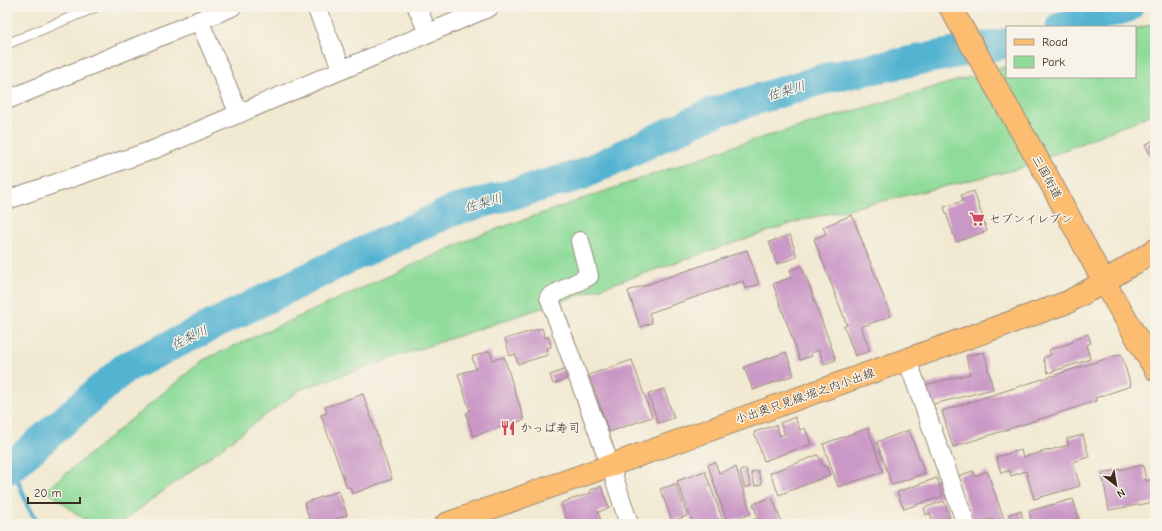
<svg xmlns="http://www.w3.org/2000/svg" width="1162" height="531" font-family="'Comic Neue','Klee One',sans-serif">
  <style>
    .green { fill: #8fdc9a; stroke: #65835c }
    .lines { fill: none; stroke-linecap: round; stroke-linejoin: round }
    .stream { stroke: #52b3d1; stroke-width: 5 }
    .river { stroke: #52b3d1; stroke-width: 31 }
    .building { fill: #ca98c6 }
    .lane-casing { stroke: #968a78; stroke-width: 11 }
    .street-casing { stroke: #968a78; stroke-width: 20 }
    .primary-casing { stroke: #968a78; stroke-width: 24 }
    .highway-casing { stroke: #968a78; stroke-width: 24 }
    .lane { stroke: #fff; stroke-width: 9 }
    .street { stroke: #fff; stroke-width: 18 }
    .primary { stroke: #fcbd6f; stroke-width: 22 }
    .highway { stroke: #fcbd6f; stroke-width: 22 }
    .labels { text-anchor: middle; stroke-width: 3; stroke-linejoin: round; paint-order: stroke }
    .street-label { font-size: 12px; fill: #3b2a1e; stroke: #f7f3e8 }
    .poi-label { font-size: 12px; fill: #3b2a1e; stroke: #f7f3e8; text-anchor: start }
    .water-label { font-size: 13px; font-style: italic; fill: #435a5d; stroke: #f7f3e8 }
  </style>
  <rect width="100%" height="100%" fill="#f7f3e8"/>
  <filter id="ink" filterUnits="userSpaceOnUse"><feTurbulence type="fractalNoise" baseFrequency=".025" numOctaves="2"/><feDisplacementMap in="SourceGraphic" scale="8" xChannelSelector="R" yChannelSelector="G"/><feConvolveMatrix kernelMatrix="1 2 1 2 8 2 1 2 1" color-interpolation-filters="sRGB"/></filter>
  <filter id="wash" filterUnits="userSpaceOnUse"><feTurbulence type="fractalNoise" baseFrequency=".012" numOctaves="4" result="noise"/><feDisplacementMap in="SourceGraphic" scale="16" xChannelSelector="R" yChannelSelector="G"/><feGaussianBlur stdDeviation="0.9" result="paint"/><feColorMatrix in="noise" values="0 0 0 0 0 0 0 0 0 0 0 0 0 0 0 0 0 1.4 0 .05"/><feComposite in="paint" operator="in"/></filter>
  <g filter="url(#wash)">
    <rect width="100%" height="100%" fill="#f1e9d1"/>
    <!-- green -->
    <path class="green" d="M1155 23V113L1018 169 802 220 301 389 119 524H90L46 490 203 360 477 236 737 145 1007 66V77H1135V29Z"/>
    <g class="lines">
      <!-- stream -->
      <path class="stream" d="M12 466 28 506 38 524"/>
      <!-- river -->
      <path class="river" d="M1061 27 1128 7
        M7 469 12 466 125 368 343 261 452 211 581 175 709 114 830 77 1007 43"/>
    </g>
    <g id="blocks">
      <!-- building -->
      <path class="building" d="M1155 139V163L1145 145Z
        M974 191 987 231 956 242 944 207 963 201 961 195Z
        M852 215 891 316 861 327 870 351 855 356 844 326 847 325 814 239 826 234 823 227Z
        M790 235 797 257 777 264 769 242Z
        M747 250 759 284 745 289 743 281 649 313 652 323 640 327 628 291Z
        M802 266 836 360 824 364 819 350 811 353 812 356 800 360 773 284 792 277 790 270Z
        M542 328 545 338 549 337 551 347 546 348 548 355 518 364 515 354 510 356 505 339Z
        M1088 334 1091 343 1086 345 1090 359 1048 373 1043 358 1051 355 1049 350 1073 342 1072 340Z
        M490 351 493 360 504 357 524 420 473 436 466 413 470 411 458 374 476 369 472 357Z
        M786 352 794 375 753 390 744 367Z
        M984 352 993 389 930 405 925 385 970 374 966 356Z
        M1121 354 1131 386 1095 398 1096 401 953 447 942 411Z
        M632 360 652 417 609 432 589 375Z
        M564 370 567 379 553 384 550 375Z
        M664 389 674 418 658 423 648 394Z
        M363 394 392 479 352 494 350 487 347 488 321 415 327 413 325 407Z
        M795 417 800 430 805 428 811 444 764 461 754 432 776 425 780 436 785 434 780 423Z
        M868 428 883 472 838 487 823 444Z
        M909 430 925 473 892 485 877 442Z
        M1083 435 1089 457 1073 462 1080 486 1034 499 1026 471 1011 476 1010 470 1001 473 996 457 1021 450 1023 457 1069 445 1067 439Z
        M818 455 823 466 826 465 830 475 779 495 770 473Z
        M715 462 719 473 736 467 751 514 727 522 708 465Z
        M1143 465 1146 481 1153 479 1155 502 1109 510 1102 473Z
        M746 469 751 486 745 488 740 471Z
        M705 471 724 524H693L677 481Z
        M758 471 762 484 755 486 751 472Z
        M973 471 975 476 987 471 1005 522 995 524 993 519 975 524 958 476Z
        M937 478 943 496 904 509 897 492Z
        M676 484 687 516 672 521 660 489Z
        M601 486 609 508 598 512 602 524H568L561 503 591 493 590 490Z
        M339 491 347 515 321 524H311L304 503Z
        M772 497 782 524H742L758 518 753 504Z
        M1073 499 1079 518 1058 524H1032L1029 511Z
        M944 501 950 517 933 522 930 513 926 515 924 508Z
        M1021 511 1024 524H1011L1009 514Z"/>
    </g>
  </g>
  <g filter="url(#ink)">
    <use href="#blocks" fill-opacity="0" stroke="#968a78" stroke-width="1"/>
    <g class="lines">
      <!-- lane casing -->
      <g class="lane-casing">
        <path id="lane" d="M7 44 96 7"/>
      </g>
      <!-- street casing -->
      <g class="street-casing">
        <path id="street" d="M316 7 342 70
          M417 7 428 33
          M199 20 239 114
          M7 100 232 7
          M7 200 153 150 490 7
          M580 241 589 276 549 297 610 465 629 524
          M907 359 966 524"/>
      </g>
      <!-- primary casing -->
      <g class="primary-casing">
        <path id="primary" d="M446 524 1068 302 1104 282 1155 250"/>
      </g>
      <!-- highway casing -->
      <g class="highway-casing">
        <path id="highway" d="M950 7 1046 174 1104 282 1155 369"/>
      </g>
      <!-- lane -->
      <use href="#lane" class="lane"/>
      <!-- street -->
      <use href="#street" class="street"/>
      <!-- primary -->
      <use href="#primary" class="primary"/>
      <!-- highway -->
      <use href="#highway" class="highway"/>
    </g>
  </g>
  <!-- icons -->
  <defs>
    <g id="supermarket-bare" transform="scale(1.2)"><path d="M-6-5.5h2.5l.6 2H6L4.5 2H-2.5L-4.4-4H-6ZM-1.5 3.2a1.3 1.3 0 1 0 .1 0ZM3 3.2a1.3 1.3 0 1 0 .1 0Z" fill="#d1495b" stroke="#f7f3e8" stroke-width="2.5" paint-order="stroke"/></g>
    <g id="restaurant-bare" transform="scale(1.2)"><path d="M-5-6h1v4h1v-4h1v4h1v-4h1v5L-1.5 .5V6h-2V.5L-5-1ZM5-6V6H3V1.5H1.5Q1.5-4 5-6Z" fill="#d1495b" stroke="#f7f3e8" stroke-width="2.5" paint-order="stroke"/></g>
  </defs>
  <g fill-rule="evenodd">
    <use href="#supermarket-bare" x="977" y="219"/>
    <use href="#restaurant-bare" x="508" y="428"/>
  </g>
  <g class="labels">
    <!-- street labels -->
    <g class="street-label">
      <text transform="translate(1047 177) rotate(61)" y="4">三国街道</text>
      <text transform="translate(805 396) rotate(-19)" y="4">小出奥只見線;堀之内小出線</text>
    </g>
    <!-- poi labels -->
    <g class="poi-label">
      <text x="989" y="223">セブンイレブン</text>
      <text x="520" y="432">かっぱ寿司</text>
    </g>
    <!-- water labels -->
    <g class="water-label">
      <text transform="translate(786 90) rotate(-17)" y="5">佐梨川</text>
      <text transform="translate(483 202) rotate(-16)" y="5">佐梨川</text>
      <text transform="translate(189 337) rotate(-26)" y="5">佐梨川</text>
    </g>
  </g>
  <!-- margin -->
  <rect width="1162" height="531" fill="none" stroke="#f7f3e8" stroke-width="24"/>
  <!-- legend -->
  <rect x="1006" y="26" width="130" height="52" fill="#f7f3e8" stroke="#aca397"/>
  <rect x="1014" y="39" width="20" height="6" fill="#fcbd6f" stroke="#aca397"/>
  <text x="1042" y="46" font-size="12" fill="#3b2a1e">Road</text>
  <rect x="1014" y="56" width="20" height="12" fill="#8fdc9a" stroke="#aca397"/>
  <text x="1042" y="66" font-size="12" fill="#3b2a1e">Park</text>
  <!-- north arrow -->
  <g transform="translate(1116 485) rotate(149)" stroke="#f7f3e8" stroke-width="3" paint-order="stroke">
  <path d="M0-3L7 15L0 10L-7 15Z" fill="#3b2a1e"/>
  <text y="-6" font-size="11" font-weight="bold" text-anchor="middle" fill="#3b2a1e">N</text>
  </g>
  <!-- scale -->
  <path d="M28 497v6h52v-6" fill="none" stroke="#3b2a1e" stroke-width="2"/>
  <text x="34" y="497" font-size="12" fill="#3b2a1e" stroke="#f7f3e8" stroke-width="3" paint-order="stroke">20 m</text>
</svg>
